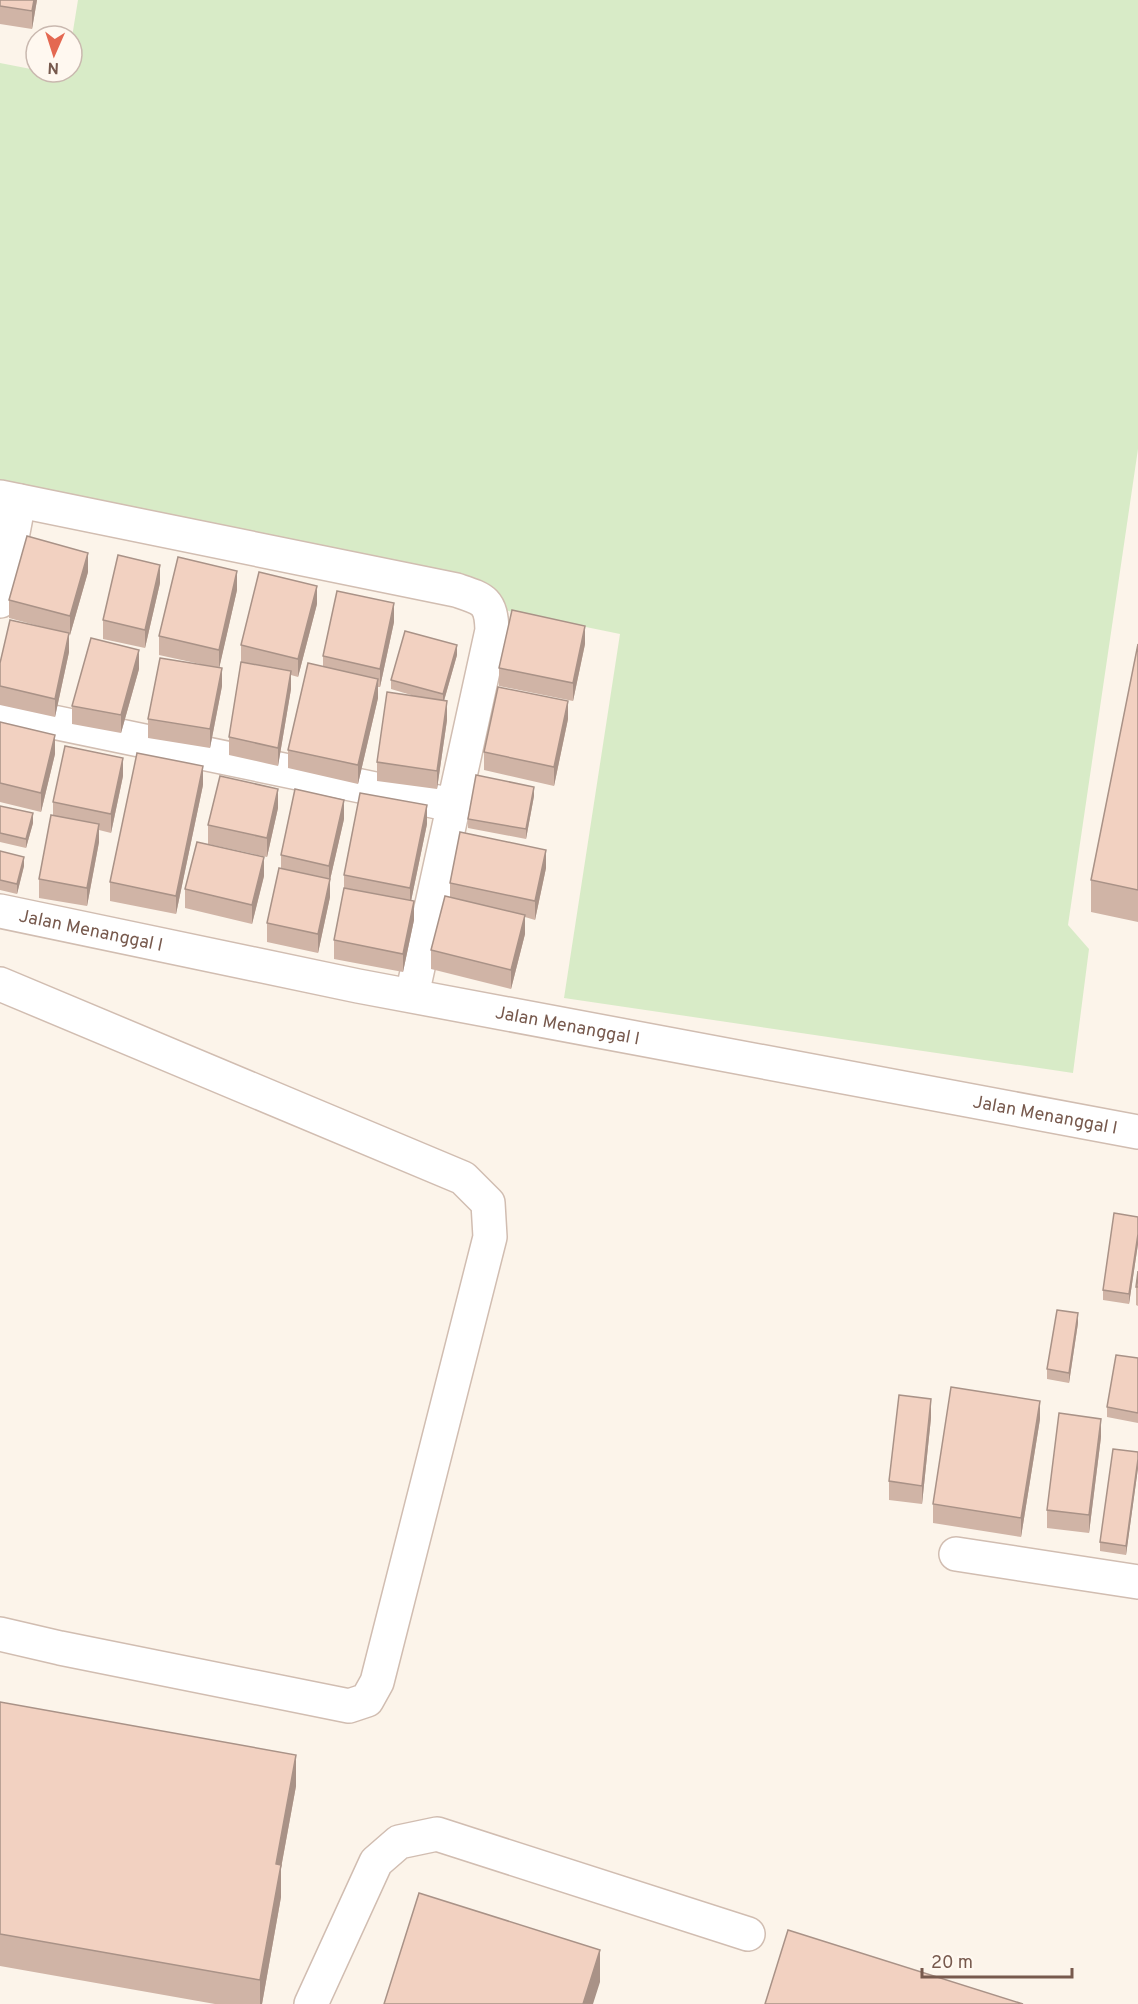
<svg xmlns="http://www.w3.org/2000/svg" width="1138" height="2004" font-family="Overpass,sans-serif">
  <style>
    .green { fill: #d8ebc7 }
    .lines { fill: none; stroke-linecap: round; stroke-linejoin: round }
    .minor-casing { stroke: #d1bdb1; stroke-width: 36 }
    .minor { stroke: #fff; stroke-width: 33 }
    .wall { fill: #d0b4a6 }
    .shaded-wall { fill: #a99287 }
    .building { fill: #f2d1c1; stroke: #a99287; stroke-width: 1.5 }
    .labels { text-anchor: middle; stroke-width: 4.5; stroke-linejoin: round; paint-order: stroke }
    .street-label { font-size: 18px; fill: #77594d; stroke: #fff8f0 }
  </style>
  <rect width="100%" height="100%" fill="#fcf4ea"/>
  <!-- green -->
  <path class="green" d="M78 0H1138V449L1068 925 1089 949 1073 1073 564 998 620 634 0 506V63L36 70V72L65 76 66 72H72V37Z"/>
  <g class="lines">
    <!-- minor casing -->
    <g class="minor-casing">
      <g id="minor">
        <path d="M0 497 456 590C483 599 491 600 492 630L412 995"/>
        <path d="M0 601 19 501"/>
        <path d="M0 711 452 805"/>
        <path id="s1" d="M0 911 358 986 1138 1132"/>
        <path d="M0 984 463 1178 488 1203 490 1237 377 1682 367 1700 349 1706 60 1648 0 1634"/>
        <path d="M956 1554 1138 1582"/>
        <path d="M311 2004 376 1862 399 1842 437 1834 748 1934"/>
      </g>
    </g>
    <!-- minor -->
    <use href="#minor" class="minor"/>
  </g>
  <!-- wall -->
  <path class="wall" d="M0 0H37L32 29 0 24Z
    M88 572 70 635 69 634V652L55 717 0 705V663L46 628 9 618V600Z
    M160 583 145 648 103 639V620Z
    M237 590 219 668 222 686 210 748 148 738V719L200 664 159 655V636Z
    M317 604 298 677 291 675V689L278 766 229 755V737L241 662V645Z
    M394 622 380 687H378V698L358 784 288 768V750L323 667V656Z
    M585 644 573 701 499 686V668Z
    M1138 644V922L1091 912V880Z
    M457 655 444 701 447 720 437 789 377 781V762L418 697 391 689V680Z
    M139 669 121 733 72 724V706Z
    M568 719 554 786 484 770V752Z
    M0 722 55 754 41 812 0 802Z
    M123 776 111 833 99 830V842L87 906 39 898V879L53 815V802Z
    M203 785 176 914 110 901V882Z
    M534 796 526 839 468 828V819Z
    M0 806 33 823 26 848 0 842Z
    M278 808 267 857 208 844V825Z
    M344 819 330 880V897L318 953 267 942V923L281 868V855Z
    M427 824 411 901 414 920 403 972 334 959V940L344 888V875Z
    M0 851 24 866 17 894 0 890Z
    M546 868 535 920 525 917V934L511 989 431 969V950L450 897V883Z
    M264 876 252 924 185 908V889Z
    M1138 1217V1244L1129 1304 1103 1300V1290Z
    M1138 1271V1306L1136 1305V1287Z
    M1078 1323 1069 1383 1047 1379V1369Z
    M1138 1358V1423L1107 1417V1407Z
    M931 1418 922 1504 889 1500V1481Z
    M1040 1419 1021 1537 933 1523V1504Z
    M1101 1437 1089 1533 1047 1528V1510Z
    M1138 1452V1468L1126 1555 1100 1551V1542Z
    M0 1702 296 1786 281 1868V1897L262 2004H215L0 1966Z"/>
  <!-- shaded-wall -->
  <path class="shaded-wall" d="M34 0H37L32 29V11Z
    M88 553V572L70 635V616Z
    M160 565V583L145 648V630Z
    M237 571V590L219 669V650Z
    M317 586V604L298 677V659Z
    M394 603V622L380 687V669Z
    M585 626V644L573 701V683Z
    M69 633V652L55 717V699Z
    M457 645V655L443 704V694Z
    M139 650V669L121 733V715Z
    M222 668V686L210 748V729Z
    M291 671V689L278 766V748Z
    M378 679V698L358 784V765Z
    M447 701V720L437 789V771Z
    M568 701V719L554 786V767Z
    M55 735V754L41 812V793Z
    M123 758V776L111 833V814Z
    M203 766V785L176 914V896Z
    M534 787V796L526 839V829Z
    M278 789V808L267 857V838Z
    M344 800V819L330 880V897L318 953V934L329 883V866Z
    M427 805V824L410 906V888Z
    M33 813V823L26 848V839Z
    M99 824V842L87 906V888Z
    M546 850V868L535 920V901Z
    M24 857V866L17 894V884Z
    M264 857V876L252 924V905Z
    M414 901V920L403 972V954Z
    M525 915V934L511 989V970Z
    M1138 1234V1244L1129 1304V1294Z
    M1078 1313V1323L1069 1383V1373Z
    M931 1399V1418L922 1504V1486Z
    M1040 1401V1419L1021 1537V1518Z
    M1101 1419V1437L1089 1533V1515Z
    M1138 1459V1468L1126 1555V1546Z
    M296 1755V1786L281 1868V1897L262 2004H260V1980L276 1864Z
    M600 1950V1982L593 2004H583Z"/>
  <!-- building -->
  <path class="building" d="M0 0H34L32 11 0 6Z
    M27 536 88 553 70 616 9 600Z
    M118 555 160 565 145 630 103 620Z
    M178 557 237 571 219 650 159 636Z
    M259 572 317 586 298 659 241 645Z
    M337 591 394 603 380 669 323 656Z
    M512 610 585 626 573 683 499 668Z
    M10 620 69 633 55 699 0 686V663Z
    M405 631 457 645 443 694 391 680Z
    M91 638 139 650 121 715 72 706Z
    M1138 644V890L1091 880Z
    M160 658 222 668 210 729 148 719Z
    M241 662 291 671 278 748 229 737Z
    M308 663 378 679 358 765 288 750Z
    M498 687 568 701 554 767 484 752Z
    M387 692 447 701 437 771 377 762Z
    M0 722 55 735 41 793 0 783Z
    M65 746 123 758 111 814 53 802Z
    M137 753 203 766 176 896 110 882Z
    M476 775 534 787 526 829 468 819Z
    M220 776 278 789 267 838 208 825Z
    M295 789 344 800 329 866 281 855Z
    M360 793 427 805 410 888 344 875Z
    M0 806 33 813 26 839 0 833Z
    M51 815 99 824 87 888 39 879Z
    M460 832 546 850 535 901 450 883Z
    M197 842 264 857 252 905 185 889Z
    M0 851 24 857 17 884 0 880Z
    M279 868 330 879 318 934 267 923Z
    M344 888 414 901 403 954 334 940Z
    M445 896 525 915 511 970 431 950Z
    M1114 1213 1138 1217V1234L1129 1294 1103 1290Z
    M1138 1271V1287H1136Z
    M1057 1310 1078 1313 1069 1373 1047 1369Z
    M1116 1355 1138 1358V1413L1107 1407Z
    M951 1387 1040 1401 1021 1518 933 1504Z
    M899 1395 931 1399 922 1486 889 1481Z
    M1059 1413 1101 1419 1089 1515 1047 1510Z
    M1113 1449 1138 1452V1459L1126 1546 1100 1542Z
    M0 1702 296 1755 276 1864 281 1865 260 1980 0 1934Z
    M419 1893 600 1950 583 2004H384Z
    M788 1930 1023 2004H765Z"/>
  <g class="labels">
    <!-- street labels -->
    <g class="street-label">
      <text dy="6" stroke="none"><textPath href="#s1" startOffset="93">Jalan Menanggal I</textPath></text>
      <text dy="6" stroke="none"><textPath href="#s1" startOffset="579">Jalan Menanggal I</textPath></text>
      <text dy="6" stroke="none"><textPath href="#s1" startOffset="1065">Jalan Menanggal I</textPath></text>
    </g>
  </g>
  <!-- north arrow -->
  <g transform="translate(54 54) rotate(183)"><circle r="28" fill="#fff8f0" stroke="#c9b8af" stroke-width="1.5"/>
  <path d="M0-4.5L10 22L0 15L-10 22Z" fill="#e46851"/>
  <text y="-9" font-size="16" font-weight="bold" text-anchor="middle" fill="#77594d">N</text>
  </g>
  <!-- scale -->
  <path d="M922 1968v9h150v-9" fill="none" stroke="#77594d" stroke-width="3"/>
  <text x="931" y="1968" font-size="18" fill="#77594d" stroke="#fff8f0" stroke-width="4.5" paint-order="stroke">20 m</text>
</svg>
